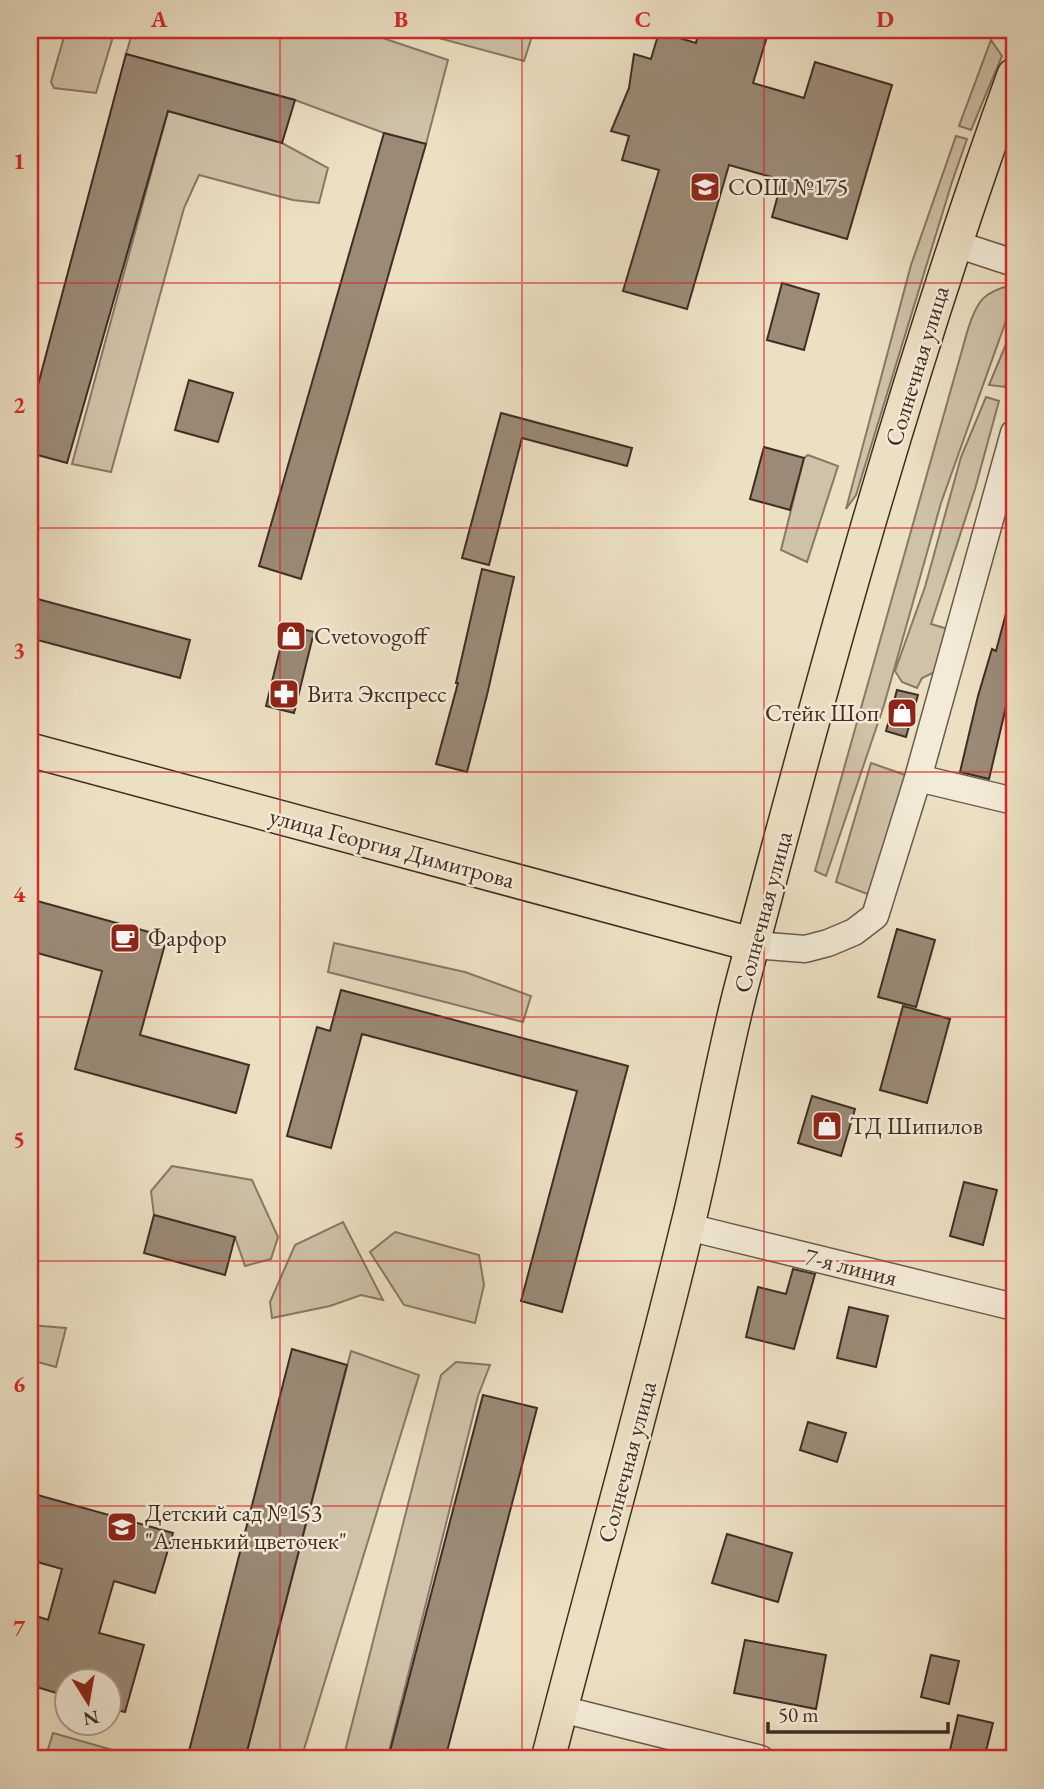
<svg xmlns="http://www.w3.org/2000/svg" width="1044" height="1789" font-family="'EB Garamond',serif">
  <style>
    .green { fill: #cfc2a8; stroke: #887866; stroke-width: 2 }
    .building { fill: #9a8a77; stroke: #422d24; stroke-width: 2 }
    .lines { fill: none; stroke-linecap: round; stroke-linejoin: round }
    .minor-casing { stroke: #6c5a4c; stroke-width: 29 }
    .major-casing { stroke: #422d24; stroke-width: 36 }
    .minor { stroke: #f3ebd8; stroke-width: 26 }
    .major { stroke: #ece0c3; stroke-width: 33 }
    .grid { fill: none; stroke: #d62828; stroke-width: 2; stroke-opacity: 0.55 }
    .labels { text-anchor: middle; stroke-width: 5; stroke-linejoin: round; paint-order: stroke }
    .poi-label { font-size: 24px; fill: #422d24; stroke: #f3ebd8; text-anchor: start }
    .street-label { font-size: 24px; fill: #422d24; stroke: #f3ebd8 }
    .neatline { fill: none; stroke: #d62828; stroke-width: 2.5 }
    .grid-label { font-size: 23px; text-anchor: middle; font-weight: bold; fill: #d62828 }
  </style>
  <rect width="100%" height="100%" fill="#ece0c3"/>
  <filter id="stains"><feTurbulence type="fractalNoise" baseFrequency=".00286" numOctaves="4"/><feColorMatrix values="0 0 0 0 .2 0 0 0 0 .09 0 0 0 0 .02 0 0 0 .5 -.17"/></filter>
  <radialGradient id="worn" r=".72"><stop offset=".6" stop-color="#630" stop-opacity="0"/><stop offset="1" stop-color="#630" stop-opacity=".3"/></radialGradient>
  <!-- green -->
  <path class="green" d="M66 30H115L96 93 54 88 51 82Z
    M133 30H308L317 32 359 30 448 60 426 144 384 133 295 100 126 54Z
    M409 30H534L524 61Z
    M991 40 1002 56 971 130 959 126Z
    M168 111 282 143 328 168 319 203 293 200 199 175 184 208 111 472 72 464Z
    M956 136 967 139 952 182 856 495 846 509 911 265Z
    M1012 285 1013 301 941 503 884 705 826 876 815 871 968 329C977 301 983 292 1012 285Z
    M1014 325V350L1005 387 989 385Z
    M986 397 999 401 975 489 931 624 948 629 935 672 922 678 917 688 902 682 895 671 925 587 961 457Z
    M808 455 838 466 807 562 781 550 804 458Z
    M871 763 908 776 875 897 836 882Z
    M334 943 465 972 531 996 523 1022 328 972Z
    M172 1166 252 1180 278 1237 271 1259 245 1266 235 1237 154 1215 151 1191Z
    M343 1222 383 1300 361 1295 330 1306 272 1318 270 1302 295 1245Z
    M395 1232 479 1255 484 1285 475 1323 404 1305 370 1252Z
    M30 1325 66 1328 56 1367 30 1360Z
    M351 1351 419 1375 301 1759H245Z
    M456 1362 490 1365 478 1396 387 1759H343L441 1375Z
    M53 1733 127 1754 124 1759H45Z"/>
  <!-- building -->
  <path class="building" d="M699 30H769L753 83 804 98 815 62 892 85 847 239 772 217 782 180 729 165 687 309 623 291 659 170 622 160 629 136 611 131 629 88 634 54 651 59 659 32 696 43Z
    M126 54 295 100 282 143 168 111 67 463 30 453V415Z
    M384 133 426 144 301 579 259 566Z
    M782 283 819 294 804 350 767 340Z
    M189 380 233 393 218 442 175 430Z
    M501 413 632 448 627 466 522 438 489 565 462 558Z
    M764 447 804 458 790 510 750 499Z
    M482 569 514 577 487 695 467 772 436 764 458 683H456Z
    M30 597 190 640 180 678 30 638Z
    M1008 606 1014 607V695L1009 694 989 779 960 772 978 696 992 649 996 651Z
    M286 625 314 632 294 713 266 706Z
    M897 690 918 695 906 737 886 731Z
    M30 899 167 937 140 1035 249 1065 236 1113 75 1069 102 971 30 951Z
    M897 929 935 940 916 1007 878 997Z
    M341 990 628 1066 562 1312 521 1301 577 1091 362 1034 331 1148 287 1136 317 1027 330 1031Z
    M903 1006 950 1019 927 1103 880 1090Z
    M812 1096 855 1109 841 1156 798 1143Z
    M964 1182 997 1190 983 1245 950 1236Z
    M154 1215 235 1237 225 1275 144 1253Z
    M793 1269 815 1274 794 1349 746 1337 758 1287 786 1294Z
    M849 1307 888 1316 876 1367 837 1358Z
    M292 1349 347 1365 245 1759H187Z
    M483 1395 537 1408 445 1759H388Z
    M808 1422 846 1433 837 1462 800 1450Z
    M34 1494 173 1533 155 1593 114 1581 99 1633 144 1645 125 1712 108 1708V1681H66V1696L30 1685V1614L48 1620 62 1569 30 1560V1510Z
    M727 1534 792 1553 778 1602 712 1583Z
    M745 1640 826 1655 816 1709 734 1693Z
    M931 1655 959 1661 949 1704 921 1697Z
    M958 1715 993 1723 984 1759H948Z"/>
  <g class="lines">
    <!-- minor casing -->
    <g class="minor-casing">
      <path id="minor" d="M956 244 1014 263
        M918 778 1014 801
        M754 945 805 949 828 943 854 932 875 916 918 778 1014 433
        M688 1227 1014 1307
        M561 1709 761 1759"/>
    </g>
    <!-- major casing -->
    <g class="major-casing">
      <path id="major" d="M30 750 754 945
        M548 1759C593 1583 643 1409 686 1232 706 1153 720 1071 740 992 821 684 905 375 1014 75"/>
    </g>
    <!-- minor -->
    <use href="#minor" class="minor"/>
    <!-- major -->
    <use href="#major" class="major"/>
  </g>
  <!-- grid -->
  <path class="grid" d="M280 30V1759M522 30V1759M764 30V1759M30 283H1014M30 528H1014M30 772H1014M30 1017H1014M30 1261H1014M30 1506H1014"/>
  <!-- icons -->
  <defs>
    <g id="school-square" transform="scale(1.575)"><rect x="-9" y="-9" width="18" height="18" rx="4" fill="#8f2418" stroke="#f3ebd8"/><path d="M0-5L7-2L0 1L-7-2ZM-4 1L0 2.5L4 1V4Q0 6-4 4Z" fill="#fff"/></g>
    <g id="shop-square" transform="scale(1.575)"><rect x="-9" y="-9" width="18" height="18" rx="4" fill="#8f2418" stroke="#f3ebd8"/><path d="M-5-2.5h2.3a2.7 3.5 0 0 1 5.4 0H5L5.5 6h-11ZM-1.5-2.5h3a1.5 2.3 0 0 0-3 0Z" fill="#fff"/></g>
    <g id="pharmacy-square" transform="scale(1.575)"><rect x="-9" y="-9" width="18" height="18" rx="4" fill="#8f2418" stroke="#f3ebd8"/><path d="M-2-6h4v4h4v4h-4v4h-4v-4h-4v-4h4Z" fill="#fff"/></g>
    <g id="cafe-square" transform="scale(1.575)"><rect x="-9" y="-9" width="18" height="18" rx="4" fill="#8f2418" stroke="#f3ebd8"/><path d="M-5.5-4.5H6V0H3Q3 3.5 0 3.5H-2.5Q-5.5 3.5-5.5 0ZM3-3.2v2h1.7v-2ZM-6 4.5H4V6H-6Z" fill="#fff"/></g>
  </defs>
  <g fill-rule="evenodd">
    <use href="#school-square" x="705" y="187"/>
    <use href="#shop-square" x="291" y="636"/>
    <use href="#pharmacy-square" x="284" y="694"/>
    <use href="#shop-square" x="902" y="713"/>
    <use href="#cafe-square" x="125" y="938"/>
    <use href="#shop-square" x="827" y="1126"/>
    <use href="#school-square" x="122" y="1527"/>
  </g>
  <g class="labels">
    <!-- poi labels -->
    <g class="poi-label">
      <text x="728" y="195">СОШ №175</text>
      <text x="314" y="644">Cvetovogoff</text>
      <text x="307" y="702">Вита Экспресс</text>
      <text x="879" y="721" text-anchor="end">Стейк Шоп</text>
      <text x="148" y="946">Фарфор</text>
      <text x="850" y="1134">ТД Шипилов</text>
      <text x="145" y="1521">Детский сад №153<tspan x="145" dy="28">"Аленький цветочек"</tspan></text>
    </g>
    <!-- street labels -->
    <g class="street-label">
      <text transform="translate(917 366) rotate(-73)" y="8">Солнечная улица</text>
      <text transform="translate(392 848) rotate(15)" y="8">улица Георгия Димитрова</text>
      <text transform="translate(763 912) rotate(-75)" y="8">Солнечная улица</text>
      <text transform="translate(851 1267) rotate(14)" y="8">7-я линия</text>
      <text transform="translate(627 1462) rotate(-75)" y="8">Солнечная улица</text>
    </g>
  </g>
  <!-- margin -->
  <rect width="1044" height="1789" fill="none" stroke="#ece0c3" stroke-width="77"/>
  <!-- north arrow -->
  <g transform="translate(88 1702) rotate(169)"><circle r="33" fill="#f3ebd8" stroke="#ac9f90" stroke-width="2"/>
  <path d="M0-5L12 26L0 18L-12 26Z" fill="#8f2418"/>
  <text y="-10" font-size="19" font-weight="bold" text-anchor="middle" fill="#422d24">N</text>
  </g>
  <!-- scale -->
  <path d="M768 1722v10h180v-10" fill="none" stroke="#422d24" stroke-width="3.5"/>
  <text x="778" y="1722" font-size="21" fill="#422d24" stroke="#f3ebd8" stroke-width="5" paint-order="stroke">50 m</text>
  <rect x="38" y="38" width="968" height="1712" class="neatline"/>
  <g class="grid-label">
    <text x="159" y="27">A</text>
    <text x="401" y="27">B</text>
    <text x="643" y="27">C</text>
    <text x="885" y="27">D</text>
    <text x="19" y="169">1</text>
    <text x="19" y="413">2</text>
    <text x="19" y="658">3</text>
    <text x="19" y="902">4</text>
    <text x="19" y="1147">5</text>
    <text x="19" y="1392">6</text>
    <text x="19" y="1636">7</text>
  </g>
  <rect width="100%" height="100%" filter="url(#stains)"/>
  <rect width="100%" height="100%" fill="url(#worn)"/>
</svg>
